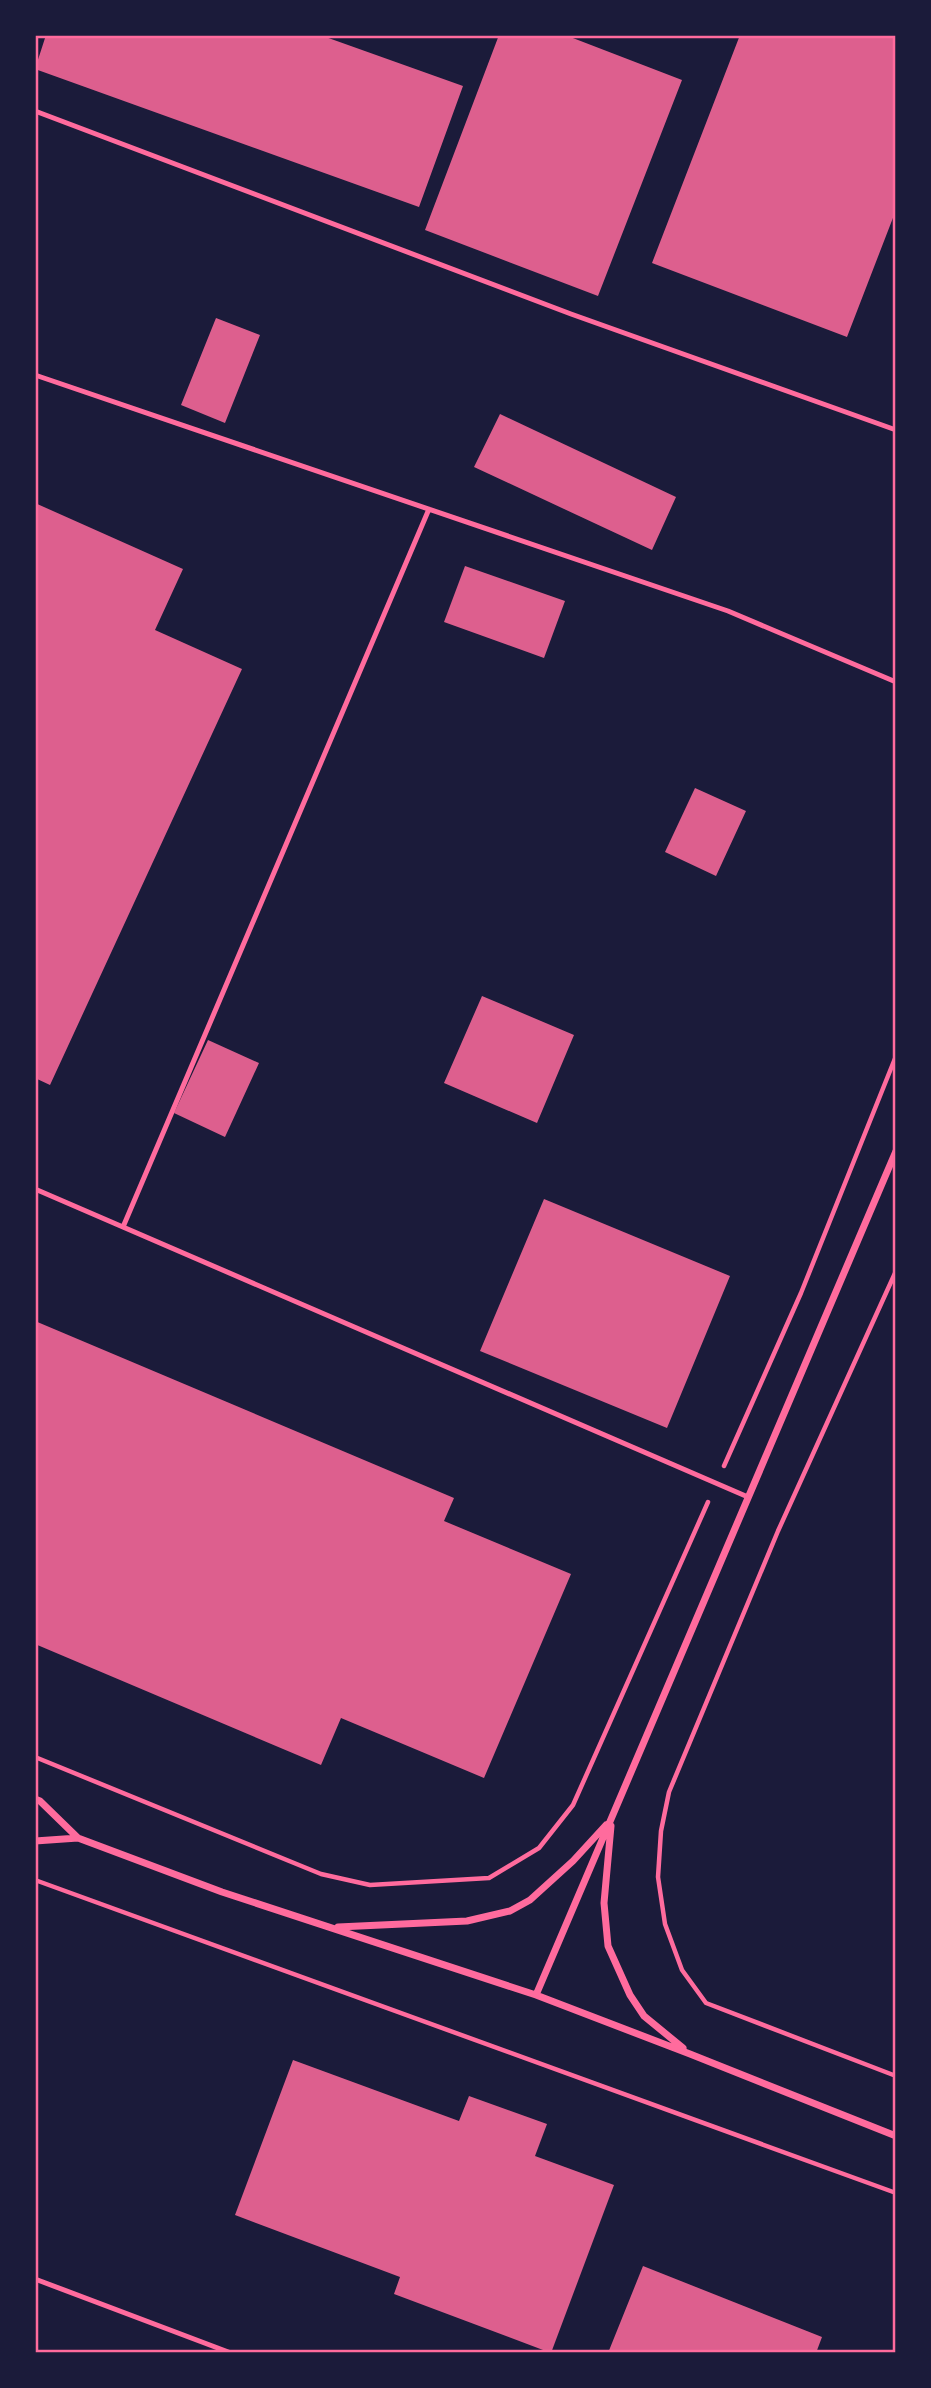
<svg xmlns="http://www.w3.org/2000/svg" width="931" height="2388" font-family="Poppins,sans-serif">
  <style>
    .building { fill: #dd5f8e }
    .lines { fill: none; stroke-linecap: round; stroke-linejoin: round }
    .path { stroke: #ff6b9d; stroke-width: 4.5 }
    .service { stroke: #ff6b9d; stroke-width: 5 }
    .minor { stroke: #ff6b9d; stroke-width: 7 }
    .neatline { fill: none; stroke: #ff6b9d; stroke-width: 2.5 }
  </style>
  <rect width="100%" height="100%" fill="#1b1b3a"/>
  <!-- building -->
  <path class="building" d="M46 35H320L463 86 419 207 35 69Z
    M499 35H565L682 80 598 296 425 230Z
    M740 35H896V210L847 337 652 263Z
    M216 318 260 335 225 423 181 405Z
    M500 414 676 497 652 550 474 467Z
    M35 503 183 569 155 630 242 669 50 1085 35 1078Z
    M465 566 565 601 544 658 444 622Z
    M695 788 746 811 716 876 665 852Z
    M482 996 574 1035 537 1123 444 1083Z
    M208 1040 259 1063 225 1137 174 1113Z
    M544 1199 730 1276 667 1428 480 1351Z
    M35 1321 454 1498 444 1521 571 1574 484 1778 341 1718 321 1765 35 1644Z
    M293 2060 459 2121 469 2096 547 2124 535 2156 614 2185 551 2353 394 2294 400 2277 235 2215Z
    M643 2266 822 2337 816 2353H608Z"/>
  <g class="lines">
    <!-- path -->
    <path class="path" d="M896 1271 778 1531 669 1792 661 1831 658 1877 665 1924 682 1970 706 2003 896 2076
      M724 1466 801 1293 896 1056
      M35 1757 321 1874 370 1885 489 1878 539 1848 573 1805 708 1502
      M35 1880 896 2193"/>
    <!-- service -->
    <path class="service" d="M35 111 571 314 896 430
      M35 375 728 611 896 682
      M35 1189 748 1497
      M123 1227 429 509
      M35 2279 231 2353"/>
    <!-- minor -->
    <path class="minor" d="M35 1799 40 1801 78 1838
      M611 1826 604 1903 608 1946 630 1995 644 2016 683 2048
      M35 1841 78 1838 222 1892 536 1995 690 2054 896 2136
      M338 1927 467 1921 510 1911 530 1900 573 1861 606 1825
      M536 1995 896 1151"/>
  </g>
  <!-- border -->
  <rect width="931" height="2388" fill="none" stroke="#1b1b3a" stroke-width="74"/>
  <rect x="37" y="37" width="857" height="2314" class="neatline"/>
</svg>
